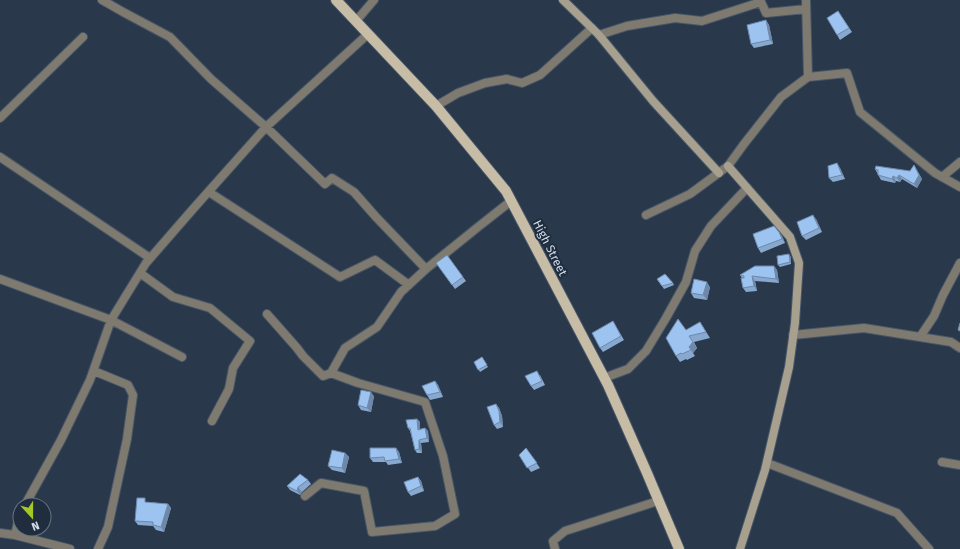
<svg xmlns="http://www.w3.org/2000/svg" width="960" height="549" font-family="'Fira Sans',sans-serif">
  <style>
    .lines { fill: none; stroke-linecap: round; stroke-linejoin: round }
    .street-casing { stroke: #485667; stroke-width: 10 }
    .secondary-casing { stroke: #485667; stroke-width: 10 }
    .primary-casing { stroke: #485667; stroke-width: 12 }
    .street { stroke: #7f7a6f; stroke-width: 8 }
    .secondary { stroke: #a7a08f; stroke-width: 8 }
    .primary { stroke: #c7bda7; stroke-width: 10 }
    .wall { fill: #87a8cf }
    .shaded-wall { fill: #6e88a9 }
    .building { fill: #9dc3f1; stroke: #6e88a9 }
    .labels { text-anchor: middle; stroke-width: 4; stroke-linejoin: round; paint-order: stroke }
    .street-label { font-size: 12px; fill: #d4deea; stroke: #1f2d3f }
  </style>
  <rect width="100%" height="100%" fill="#29384a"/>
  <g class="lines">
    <!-- street casing -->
    <g class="street-casing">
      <path id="street" d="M102 0 123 12 170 37 211 79 266 127 325 184 332 178 354 192 376 217 426 269
        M806 0 808 77
        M356 21 374 0
        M599 35 627 26 675 18 702 21 761 2 766 13 806 9
        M436 106 458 93 485 83 507 79 522 83 540 75 592 28
        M0 118 83 37
        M0 157 150 258
        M942 177 960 162
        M212 194 340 277 375 260 409 285
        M646 215 690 194 728 166 744 144 781 97 808 77 847 73 860 112 935 173 960 187
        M140 273 173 297 210 308 250 341 233 368 229 389 212 421
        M0 279 111 320 182 357
        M267 314 297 348 303 356 323 376 331 373 345 348 377 327 401 292 426 269 478 227 511 201
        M793 335 864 328 951 342 960 348
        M920 337 934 316 943 295 960 263
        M94 371 128 385 133 395 127 439 108 527 98 549
        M604 378 628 369 646 351 666 318 686 282 695 251 711 226 747 188
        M942 462 960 465
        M767 463 897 513 929 549
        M305 496 321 483 364 491 372 532 435 526 455 514 443 456 425 402 358 383 331 373
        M25 505 61 440 90 380 111 320 146 263 193 209 266 127 368 34
        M0 533 15 535 70 549
        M15 535 20 514
        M555 549 553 541 565 531 658 501"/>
    </g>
    <!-- secondary casing -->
    <g class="secondary-casing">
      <path id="secondary" d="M563 0 599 35 653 101 719 173
        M728 166 790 237 799 263 795 323 789 367 765 470 740 549"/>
    </g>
    <!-- primary casing -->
    <g class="primary-casing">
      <path id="primary" d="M336 0 436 106 506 191 608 385 647 473 679 549"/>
    </g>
    <!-- street -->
    <use href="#street" class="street"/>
    <!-- secondary -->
    <use href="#secondary" class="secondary"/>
    <!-- primary -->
    <use href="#primary" class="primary"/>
  </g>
  <!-- wall -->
  <path class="wall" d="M838 11 852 32 840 40 837 35Z
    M766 20 769 25 773 44 754 48 751 44Z
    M837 163 840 168 845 179 833 182 829 178Z
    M914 165 922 179 917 188 902 179 900 182 896 181 895 183 881 180 875 169 910 171Z
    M816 219 822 232 806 240 802 236Z
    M779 232 782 236 785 243 761 253 758 248Z
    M447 255 466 281 455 289 436 263Z
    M791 257V264L780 267 778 265Z
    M774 266 777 270 779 283 755 281 757 291 746 292 743 288 742 278 740 275Z
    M657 279 673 283 674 285 664 289Z
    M710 287 707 300 694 298 691 293Z
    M613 321 624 340 603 352 600 348Z
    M700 322 710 338 694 342 697 348 693 353 695 356 687 360 686 359 680 362 676 356 686 330Z
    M482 357 488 367 480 372 474 362Z
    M540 375 545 385 534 390 531 386Z
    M435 381 438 385 443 397 430 400 427 395Z
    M374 396 371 412 361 410 358 405Z
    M496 404 499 408 502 416 503 427 497 429 494 425Z
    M417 419 420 422V429L425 428 428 431 429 442 421 443 422 453H417L415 450 410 431 408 428Z
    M396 448 399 452 402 463 388 465 386 462H373L370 458Z
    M526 448 540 468 531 472 519 455Z
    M345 453 349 457 345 473 332 470 328 466Z
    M418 477 421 481 424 491 411 496 408 492Z
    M308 480 311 484 302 492 300 495 290 490 287 486Z
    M148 502 168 504 171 508 164 532 156 530 153 526 138 525 135 521Z
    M30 529H42V530H31Z"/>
  <!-- shaded-wall -->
  <path class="shaded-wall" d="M766 20 769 25 773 44 770 40Z
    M837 163 840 168 845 179 842 175Z
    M914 165 922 179 917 188 914 184Z
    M899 175 902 179 900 182 897 178Z
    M893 176 896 181 895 183 892 179Z
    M813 215 816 219 822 232 819 228Z
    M779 232 782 236 785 243 782 239Z
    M789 254 791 257V264L790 262Z
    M774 266 777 270 779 283 776 279Z
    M752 276 755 281 757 291 754 286Z
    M707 282 710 287 707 300 703 295Z
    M689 336 697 348 693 353 695 356 689 347Z
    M435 381 438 385 443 397 440 392Z
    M371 392 374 396 371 412 367 408Z
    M496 404 499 408 502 416 503 427 500 422Z
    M417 419 420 422V433L418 430Z
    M425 428 428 431 429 442 427 438Z
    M419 440 421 443 422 453 419 449Z
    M396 448 399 452 402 463 399 459Z
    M345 453 349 457 345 473 342 468Z
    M418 477 421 481 424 491 421 486Z
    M298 487 302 492 300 495 297 491Z
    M168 504 171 508 164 532 161 527Z
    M44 510 47 515 44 524Z"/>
  <!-- building -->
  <path class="building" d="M838 11 849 28 837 35 827 18Z
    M766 20 770 40 751 44 747 25Z
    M837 163 842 175 829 178 828 166Z
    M914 165 919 175 914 184 899 175 897 178 893 176 892 179 878 175V170L875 169 876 166 910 171Z
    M813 215 819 228 802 236 797 222Z
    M774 226 779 232 782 239 758 248 753 234Z
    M789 254 790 262 778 265 777 256Z
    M447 255 463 277 452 285 436 263Z
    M755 266H774L776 279 752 276 754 286 743 288 741 278H744V276L740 275Z
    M665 274 673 283 662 286 657 279Z
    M694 279 707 282 703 295 691 293Z
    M678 319 686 330 700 322 706 332 689 336 693 342 689 347 691 350 682 354 681 353 676 356 666 338Z
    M613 321 621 336 600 348 592 333Z
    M960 323V331L958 330Z
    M482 357 487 365 478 370 474 362Z
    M537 371 542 381 531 386 525 376Z
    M435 381 440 392 427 395 422 386Z
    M361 390 371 392 367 408 358 405Z
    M496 404 499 411 500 422 494 425 487 407Z
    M417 419 418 430 425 428 427 438 419 440V449L415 450 410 428H408L406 420Z
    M370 448H396L399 459 385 461 384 457 370 458Z
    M526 448 537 463 527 468 519 455Z
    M332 450 345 453 342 468 328 466Z
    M300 474 308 480 298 487 297 491 287 486Z
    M418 477 421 486 408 492 404 482Z
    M137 498H145V502L168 504 161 527 153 525V522L135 521Z"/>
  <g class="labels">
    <!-- street labels -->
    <g class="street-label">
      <text transform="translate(550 248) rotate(63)" y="4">High Street</text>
    </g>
  </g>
  <!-- north arrow -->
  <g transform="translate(32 517) rotate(159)"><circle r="19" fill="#1f2d3f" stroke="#677483"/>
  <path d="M0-3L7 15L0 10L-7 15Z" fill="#a4c824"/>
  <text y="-6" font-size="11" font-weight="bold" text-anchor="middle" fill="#d4deea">N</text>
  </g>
</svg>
